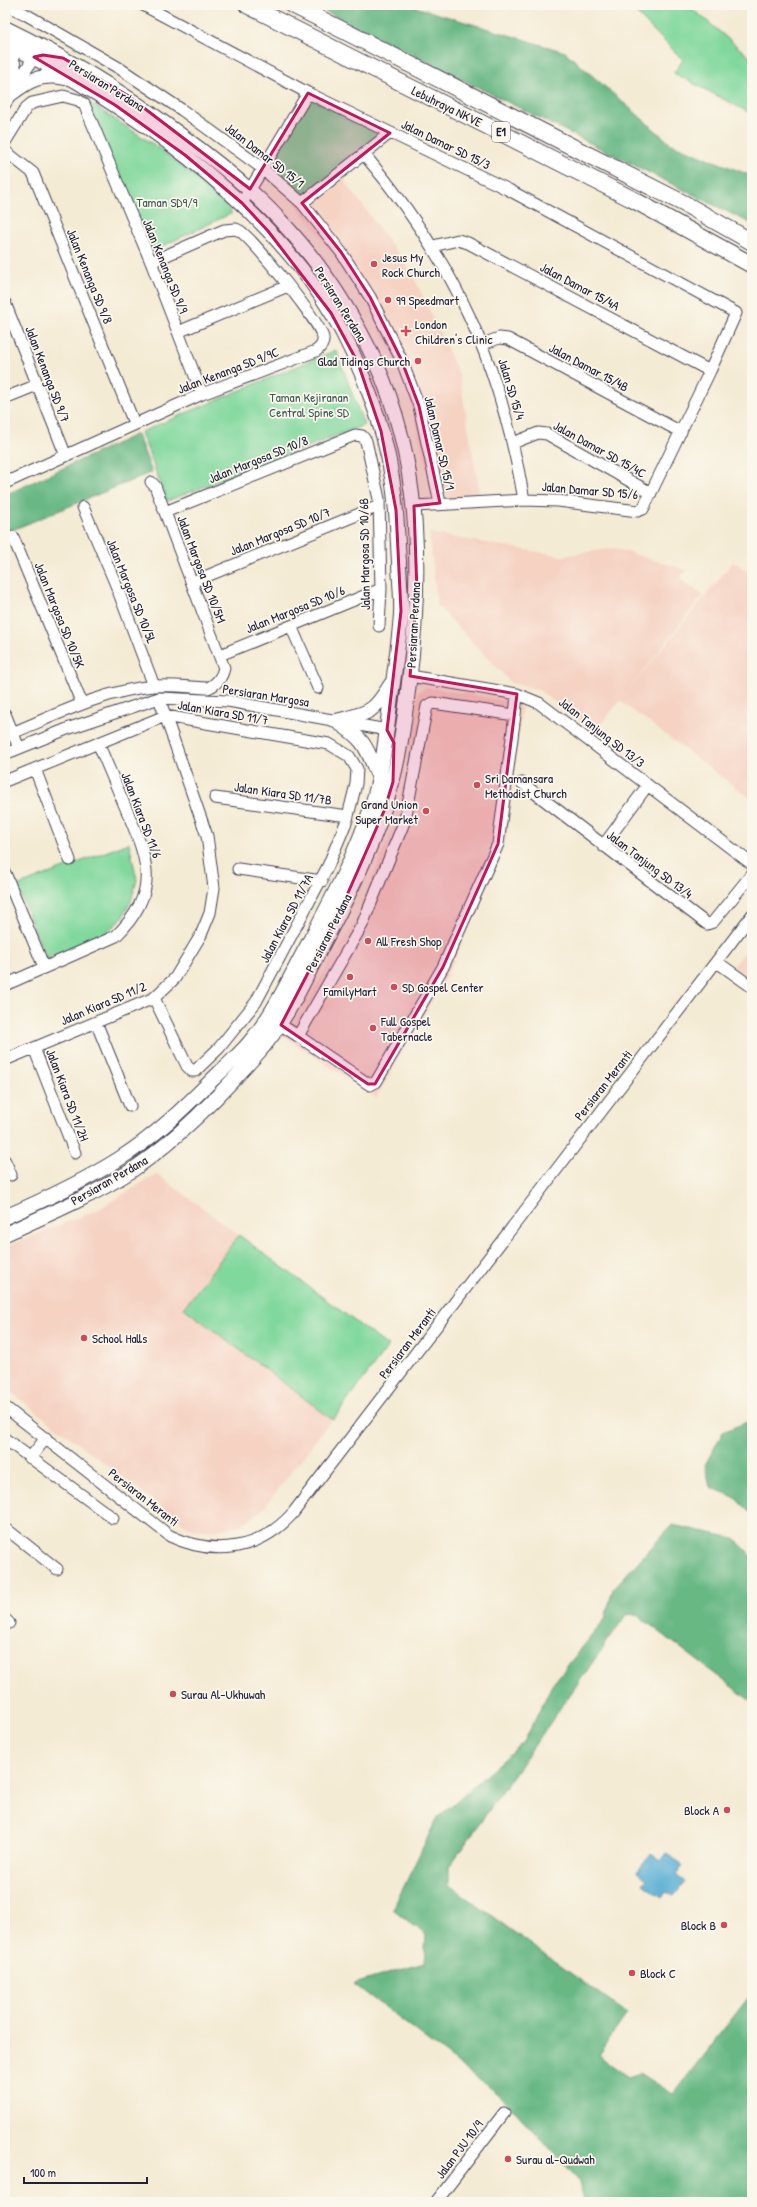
<svg xmlns="http://www.w3.org/2000/svg" width="757" height="2207" font-family="'Patrick Hand',sans-serif">
  <style>
    .built { fill: #f5d2c2 }
    .green { fill: #81d89d; stroke: #527d6c }
    .forest { fill: #68b884; stroke: #456d60 }
    .water { fill: #58afd4; stroke: #3d6888 }
    .lines { fill: none; stroke-linecap: round; stroke-linejoin: round }
    .minor-casing { stroke: #424052; stroke-width: 13 }
    .major-casing { stroke: #424052; stroke-width: 16 }
    .highway-casing { stroke: #424052; stroke-width: 18 }
    .minor { stroke: #fff; stroke-width: 11 }
    .major { stroke: #fff; stroke-width: 14 }
    .highway { stroke: #fff; stroke-width: 16 }
    .marked { fill: #c2185b; fill-opacity: 0.2; stroke: #c2185b; stroke-width: 3; stroke-linejoin: round }
    .poi-dot { fill: #d1495b; stroke: #fbf7ec; stroke-width: 1.5 }
    .labels { text-anchor: middle; stroke-width: 3.5; stroke-linejoin: round; paint-order: stroke }
    .shield { fill: #fbf7ec; stroke: #636270; stroke-width: 1 }
    .shield-label { font-size: 12px; font-weight: bold; fill: #22223b }
    .street-label { font-size: 13px; fill: #22223b; stroke: #fbf7ec }
    .park-label { font-size: 13px; fill: #3e5958; stroke: #fbf7ec }
    .poi-label { font-size: 13px; fill: #22223b; stroke: #fbf7ec; text-anchor: start }
  </style>
  <rect width="100%" height="100%" fill="#fbf7ec"/>
  <filter id="ink" filterUnits="userSpaceOnUse"><feTurbulence type="fractalNoise" baseFrequency=".025" numOctaves="2"/><feDisplacementMap in="SourceGraphic" scale="8" xChannelSelector="R" yChannelSelector="G"/><feConvolveMatrix kernelMatrix="1 2 1 2 8 2 1 2 1" color-interpolation-filters="sRGB"/></filter>
  <filter id="wash" filterUnits="userSpaceOnUse"><feTurbulence type="fractalNoise" baseFrequency=".012" numOctaves="4" result="noise"/><feDisplacementMap in="SourceGraphic" scale="16" xChannelSelector="R" yChannelSelector="G"/><feGaussianBlur stdDeviation="0.9" result="paint"/><feColorMatrix in="noise" values="0 0 0 0 0 0 0 0 0 0 0 0 0 0 0 0 0 1.4 0 .05"/><feComposite in="paint" operator="in"/></filter>
  <g filter="url(#wash)">
    <rect width="100%" height="100%" fill="#f4ebd4"/>
    <!-- built -->
    <path class="built" d="M337 170 412 273 459 374 482 507 437 508 408 392 367 300 296 204Z
      M429 533 562 556 614 548 686 570 680 579 703 595 623 697 733 562 752 573V795L750 798 620 701 595 732 537 689 511 683 437 605Z
      M427 687 522 704 506 842 448 973 376 1098 284 1036 357 919 397 815 418 692Z
      M752 942V993L727 975Z
      M157 1174 388 1346 264 1508 244 1524 215 1531 191 1529 5 1388V1247L97 1210Z"/>
    <!-- green -->
    <path class="green" d="M628 5H688L752 59V114L674 73 683 60Z
      M307 97 385 133 303 199 265 168Z
      M84 99 159 148 196 177 232 213 148 253Z
      M336 350 364 425 167 501 141 432Z
      M129 843 137 880 131 901 122 918 103 936 46 959 17 886Z
      M239 1235 388 1346 333 1420 184 1308Z"/>
    <!-- forest -->
    <path class="forest" d="M313 5H409L565 52 671 144 752 176V224Z
      M137 434 152 472 5 533V495Z
      M752 1420V1515L734 1497 710 1487 705 1465 723 1432Z
      M672 1525 734 1538 752 1556V1702L636 1614 626 1615 449 1867V1885L627 2014 598 2055 628 2077 640 2073 673 2094 752 1993V2202H585L578 2180 504 2099 354 1984 424 1963 426 1935 393 1909 437 1818 524 1742 552 1685 605 1619 613 1589Z"/>
    <!-- water -->
    <path class="water" d="M667 1853 683 1866 676 1875 685 1882 674 1896 666 1892 662 1898 643 1884 647 1879 637 1872 651 1854 661 1861Z"/>
  </g>
  <g filter="url(#ink)">
    <g class="lines">
      <!-- minor casing -->
      <g class="minor-casing">
        <path id="minor" d="M6 5 25 14 119 68 182 110 262 168 302 203 341 252 370 297 401 359 419 406 440 503
          M143 5 308 93 509 190 736 313 710 371 643 509 638 511 558 501 524 500 414 506
          M5 104 34 57V51
          M5 142 26 108 32 103 63 96 78 100 84 104 151 262 202 394
          M5 151 33 173 134 423
          M364 154C454 261 500 361 524 500
          M242 203 308 93
          M302 203 390 133
          M433 246 458 240 468 243 710 371
          M5 303 66 456
          M178 332 288 286
          M483 344 499 338 508 339 681 432
          M5 398 37 385
          M513 443 538 433 547 434 651 493
          M5 483 202 394 316 351C320 348 324 344 323 338 321 323 255 242 240 231L236 229 224 230 151 262
          M83 507 116 585 154 686
          M165 512 355 435 362 436 366 441 379 499 381 589 379 626
          M13 537 82 704
          M192 582 379 506
          M291 626 318 688
          M220 655 381 589
          M410 676 517 694 539 703 752 864
          M5 714 19 748
          M515 715 433 703 427 706 405 820 362 925 298 1036 370 1085 376 1082 443 967 498 844 515 715 517 694
          M5 736C52 717 102 691 153 686 171 685 190 687 208 688 217 684 222 677 224 668L155 486 151 482
          M5 754 67 729 159 698 228 701 387 730
          M35 769 70 860
          M5 781 165 716 329 744 349 756 357 769 356 784 347 820 328 866 256 1002 219 1048 195 1071H192L187 1066 154 998
          M522 783 707 924 713 922 752 874
          M215 798 348 816
          M603 846 647 786
          M238 869 322 881
          M5 873 44 967
          M717 962 752 987
          M5 985 116 936C160 892 149 862 127 811 117 788 108 766 98 743
          M96 1022 130 1106
          M281 1025 298 1036
          M34 1048 75 1153
          M5 1060 154 998 175 978 201 935 210 913 214 888 207 836 159 698
          M5 1161 11 1175
          M5 1407 170 1536C215 1557 260 1550 293 1513L752 915
          M5 1439 113 1518
          M30 1458 46 1438
          M5 1528 57 1569
          M5 1619 9 1623
          M436 2202 504 2113"/>
      </g>
      <!-- major casing -->
      <g class="major-casing">
        <path id="major" d="M5 28C67 58 123 92 178 133 214 159 249 187 279 219 318 260 351 310 375 361 423 464 422 580 408 691 404 722 400 753 392 783 377 839 348 897 321 948 302 985 285 1023 257 1054 219 1096 178 1139 131 1171 92 1196 47 1215 5 1234
          M5 43C124 101 265 200 333 315 360 363 384 423 392 478 397 506 397 533 399 561 399 578 402 597 401 614 399 642 395 669 391 697 386 734 383 772 371 808 355 856 331 901 307 946 289 979 274 1014 249 1043 238 1056 224 1068 212 1080 183 1109 154 1137 119 1159 83 1182 44 1200 5 1217
          M5 49C18 62 14 78 11 94
          M11 94C29 80 42 73 65 78
          M336 721C366 740 366 747 379 778
          M336 721C368 713 373 714 391 684"/>
      </g>
      <!-- highway casing -->
      <g class="highway-casing">
        <path id="highway" d="M247 5 632 199 752 265
          M293 5 685 204 752 242"/>
      </g>
      <!-- minor -->
      <use href="#minor" class="minor"/>
      <!-- major -->
      <use href="#major" class="major"/>
      <!-- highway -->
      <use href="#highway" class="highway"/>
    </g>
  </g>
  <!-- marked area -->
  <path class="marked" d="M43 55 63 58 127 95 250 189 308 93 390 133 302 203 341 252 370 297 401 359 419 406 440 503 414 506 417 592 410 676 517 694 498 844 443 967 375 1084H368L281 1025 340 911 384 811 393 782 394 743 387 730 401 611 396 510 381 431 358 363 331 313 268 231 242 203 185 155 115 105 34 57Z"/>
  <!-- markers -->
  <g class="poi-dot">
    <circle cx="374" cy="264" r="4"/>
    <circle cx="388" cy="300" r="4"/>
    <path d="M404 325h4v4h4v4h-4v4h-4v-4h-4v-4h4z"/>
    <circle cx="418" cy="361" r="4"/>
    <circle cx="477" cy="785" r="4"/>
    <circle cx="426" cy="811" r="4"/>
    <circle cx="368" cy="941" r="4"/>
    <circle cx="350" cy="977" r="4"/>
    <circle cx="394" cy="987" r="4"/>
    <circle cx="373" cy="1028" r="4"/>
    <circle cx="84" cy="1338" r="4"/>
    <circle cx="173" cy="1694" r="4"/>
    <circle cx="727" cy="1810" r="4"/>
    <circle cx="724" cy="1925" r="4"/>
    <circle cx="632" cy="1973" r="4"/>
    <circle cx="508" cy="2159" r="4"/>
  </g>
  <g class="labels">
    <!-- shield labels -->
    <rect class="shield" x="492" y="122" width="18" height="20" rx="3"/>
    <g class="shield-label">
      <text x="501" y="136">E1</text>
    </g>
    <!-- street labels -->
    <g class="street-label">
      <text transform="translate(107 85) rotate(32)" y="5">Persiaran Perdana</text>
      <text transform="translate(447 106) rotate(26)" y="5">Lebuhraya NKVE</text>
      <text transform="translate(446 144) rotate(26)" y="5">Jalan Damar SD 15/3</text>
      <text transform="translate(265 155) rotate(38)" y="5">Jalan Damar SD 15/1</text>
      <text transform="translate(166 266) rotate(68)" y="5">Jalan Kenanga SD 9/9</text>
      <text transform="translate(90 276) rotate(68)" y="5">Jalan Kenanga SD 9/8</text>
      <text transform="translate(580 286) rotate(28)" y="5">Jalan Damar 15/4A</text>
      <text transform="translate(341 304) rotate(58)" y="5">Persiaran Perdana</text>
      <text transform="translate(589 367) rotate(28)" y="5">Jalan Damar 15/4B</text>
      <text transform="translate(228 370) rotate(-21)" y="5">Jalan Kenanga SD 9/9C</text>
      <text transform="translate(48 374) rotate(69)" y="5">Jalan Kenanga SD 9/7</text>
      <text transform="translate(512 389) rotate(73)" y="5">Jalan SD 15/4</text>
      <text transform="translate(440 443) rotate(77)" y="5">Jalan Damar SD 15/1</text>
      <text transform="translate(600 449) rotate(29)" y="5">Jalan Damar SD 15/4C</text>
      <text transform="translate(258 459) rotate(-22)" y="5">Jalan Margosa SD 10/8</text>
      <text transform="translate(590 490) rotate(5)" y="5">Jalan Damar SD 15/6</text>
      <text transform="translate(280 531) rotate(-22)" y="5">Jalan Margosa SD 10/7</text>
      <text transform="translate(364 554) rotate(-91)" y="5">Jalan Margosa SD 10/6B</text>
      <text transform="translate(202 569) rotate(69)" y="5">Jalan Margosa SD 10/5M</text>
      <text transform="translate(132 591) rotate(68)" y="5">Jalan Margosa SD 10/5L</text>
      <text transform="translate(295 609) rotate(-22)" y="5">Jalan Margosa SD 10/6</text>
      <text transform="translate(60 615) rotate(68)" y="5">Jalan Margosa SD 10/5K</text>
      <text transform="translate(413 625) rotate(-87)" y="5">Persiaran Perdana</text>
      <text transform="translate(266 695) rotate(9)" y="5">Persiaran Margosa</text>
      <text transform="translate(223 712) rotate(10)" y="5">Jalan Kiara SD 11/7</text>
      <text transform="translate(602 732) rotate(38)" y="5">Jalan Tanjung SD 13/3</text>
      <text transform="translate(283 793) rotate(8)" y="5">Jalan Kiara SD 11/7B</text>
      <text transform="translate(142 815) rotate(69)" y="5">Jalan Kiara SD 11/6</text>
      <text transform="translate(650 864) rotate(37)" y="5">Jalan Tanjung SD 13/4</text>
      <text transform="translate(286 918) rotate(-62)" y="5">Jalan Kiara SD 11/7A</text>
      <text transform="translate(328 933) rotate(-63)" y="5">Persiaran Perdana</text>
      <text transform="translate(103 1003) rotate(-23)" y="5">Jalan Kiara SD 11/2</text>
      <text transform="translate(603 1085) rotate(-52)" y="5">Persiaran Meranti</text>
      <text transform="translate(68 1095) rotate(69)" y="5">Jalan Kiara SD 11/2H</text>
      <text transform="translate(109 1180) rotate(-30)" y="5">Persiaran Perdana</text>
      <text transform="translate(407 1343) rotate(-53)" y="5">Persiaran Meranti</text>
      <text transform="translate(144 1497) rotate(38)" y="5">Persiaran Meranti</text>
      <text transform="translate(459 2149) rotate(-53)" y="5">Jalan PJU 10/9</text>
    </g>
    <!-- park labels -->
    <g class="park-label">
      <text x="167" y="207">Taman SD9/9</text>
      <text x="309" y="402">Taman Kejiranan<tspan x="309" dy="15">Central Spine SD</tspan></text>
    </g>
    <!-- poi labels -->
    <g class="poi-label">
      <text x="382" y="262">Jesus My<tspan x="382" dy="15">Rock Church</tspan></text>
      <text x="396" y="305">99 Speedmart</text>
      <text x="415" y="329">London<tspan x="415" dy="15">Children's Clinic</tspan></text>
      <text x="410" y="366" text-anchor="end">Glad Tidings Church</text>
      <text x="485" y="783">Sri Damansara<tspan x="485" dy="15">Methodist Church</tspan></text>
      <text x="418" y="809" text-anchor="end">Grand Union<tspan x="418" dy="15">Super Market</tspan></text>
      <text x="376" y="946">All Fresh Shop</text>
      <text x="402" y="992">SD Gospel Center</text>
      <text x="350" y="996" text-anchor="middle">FamilyMart</text>
      <text x="381" y="1026">Full Gospel<tspan x="381" dy="15">Tabernacle</tspan></text>
      <text x="92" y="1343">School Halls</text>
      <text x="181" y="1699">Surau Al-Ukhuwah</text>
      <text x="719" y="1815" text-anchor="end">Block A</text>
      <text x="716" y="1930" text-anchor="end">Block B</text>
      <text x="640" y="1978">Block C</text>
      <text x="516" y="2164">Surau al-Qudwah</text>
    </g>
  </g>
  <!-- margin -->
  <rect width="757" height="2207" fill="none" stroke="#fbf7ec" stroke-width="20"/>
  <!-- scale -->
  <path d="M24 2177v6h123v-6" fill="none" stroke="#22223b" stroke-width="2"/>
  <text x="30" y="2177" font-size="12" fill="#22223b" stroke="#fbf7ec" stroke-width="3" paint-order="stroke">100 m</text>
</svg>
